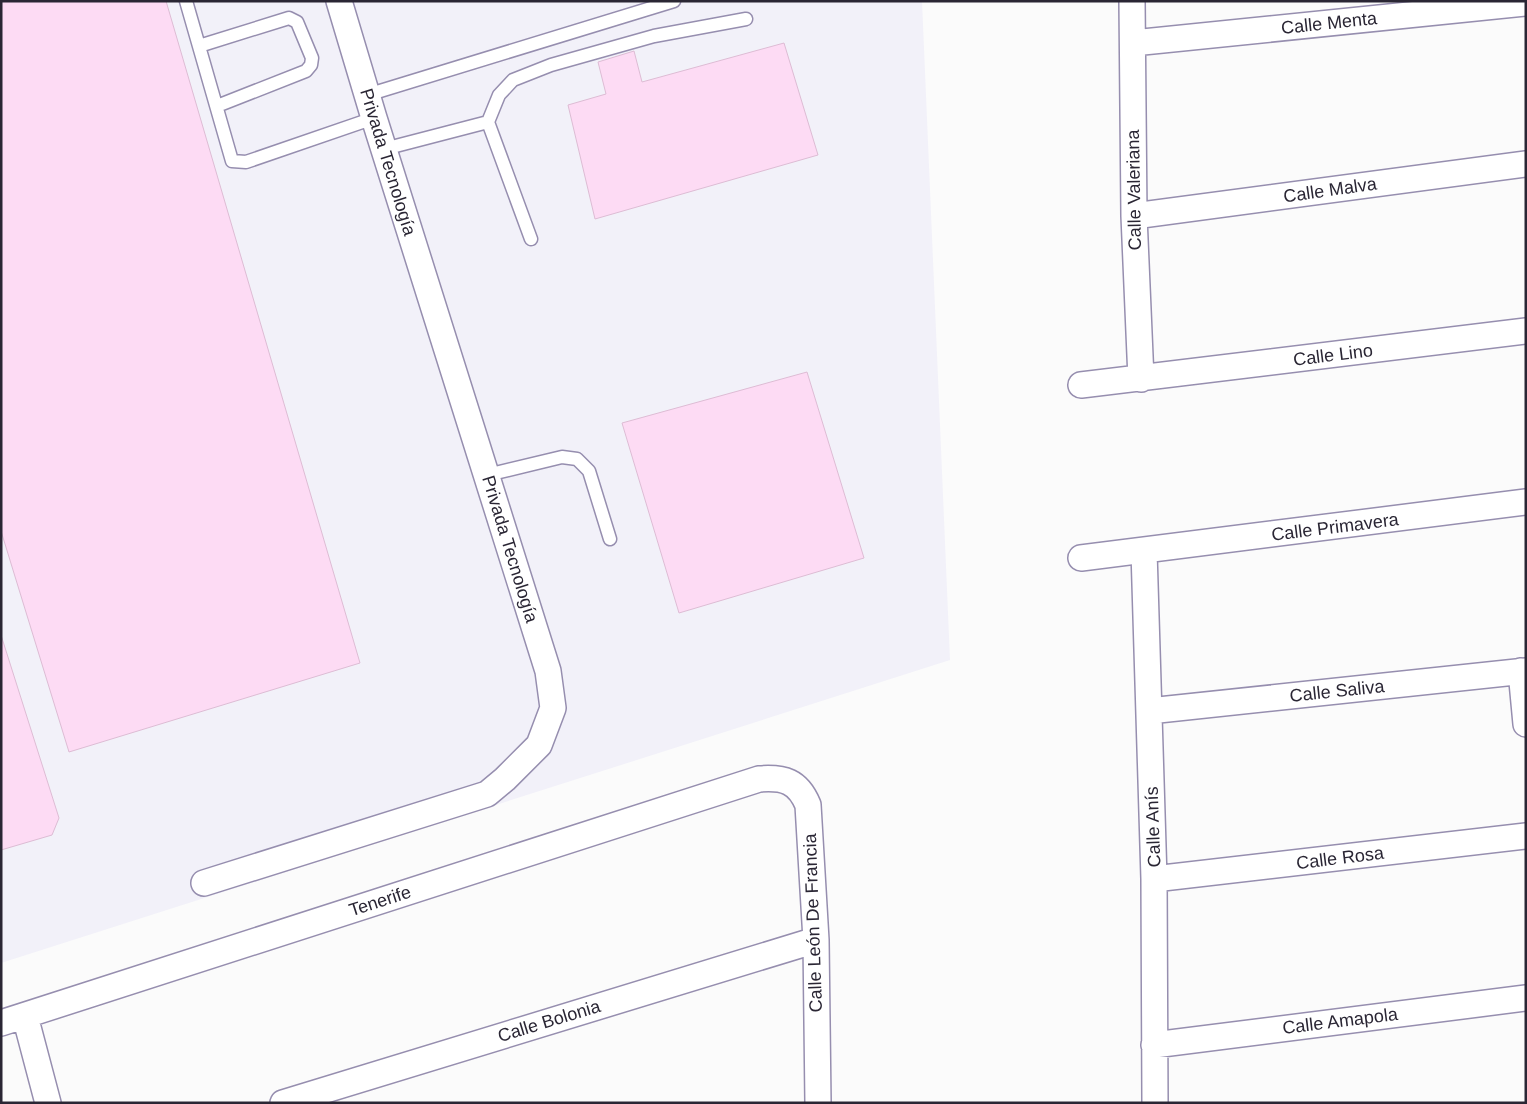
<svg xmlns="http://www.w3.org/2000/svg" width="1527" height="1104" font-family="Arial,sans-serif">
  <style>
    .built { fill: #f2f1f9 }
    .building { fill: #fddbf4; stroke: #ddbcd4 }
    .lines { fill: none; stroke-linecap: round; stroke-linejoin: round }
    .lane-casing { stroke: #968eaf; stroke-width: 15 }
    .street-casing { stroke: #968eaf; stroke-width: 28 }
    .lane { stroke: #fff; stroke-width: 12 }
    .street { stroke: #fff; stroke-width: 25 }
    .labels { text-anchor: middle; stroke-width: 4.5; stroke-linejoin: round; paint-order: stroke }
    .street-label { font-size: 18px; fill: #2a2634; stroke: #fff }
  </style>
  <rect width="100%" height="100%" fill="#fbfbfb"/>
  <!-- built -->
  <path class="built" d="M1 1H922L950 660 1 963Z"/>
  <!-- building -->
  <path class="building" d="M1 1H166L360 663 69 752 1 531Z
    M784 43 818 155 595 219 568 105 606 94 598 62 634 51 642 82Z
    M807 372 864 558 679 613 622 423Z
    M1 635 59 818 52 835 1 850Z"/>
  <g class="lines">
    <!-- lane casing -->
    <g class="lane-casing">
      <path id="lane" d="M186 1 232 161 246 162 374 118
        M199 46 289 18 297 22 312 58 311 65 306 71 217 106
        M367 95 674 1
        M488 122 499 95 513 80 551 65 654 36 746 19
        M384 149 488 122 531 239
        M487 475 562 457 577 459 589 471 610 539"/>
    </g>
    <!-- street casing -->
    <g class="street-casing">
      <path id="street" d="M1132 1 1134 216 1141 379
        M1133 43 1526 3
        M1134 216 1526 164
        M1081 385 1526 331
        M1144 551 1154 879 1155 1103
        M1081 558 1526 502
        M1521 671 1526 724
        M1149 711 1526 671
        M1154 879 1526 836
        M204 883 487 794 505 779 539 745 553 708 548 671 374 118 339 1
        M25 1016 48 1103
        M1 1023 759 779C784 777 798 781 808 805L816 940 818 1103
        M1154 1045 1526 998
        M283 1103 816 940"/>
    </g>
    <!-- lane -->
    <use href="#lane" class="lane"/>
    <!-- street -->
    <use href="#street" class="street"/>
  </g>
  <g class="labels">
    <!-- street labels -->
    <g class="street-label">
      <text transform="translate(1329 23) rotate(-6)" y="6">Calle Menta</text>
      <text transform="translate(388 162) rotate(73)" y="6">Privada Tecnología</text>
      <text transform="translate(1134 190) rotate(-91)" y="6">Calle Valeriana</text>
      <text transform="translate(1330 190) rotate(-8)" y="6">Calle Malva</text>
      <text transform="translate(1333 355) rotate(-7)" y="6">Calle Lino</text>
      <text transform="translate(1335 527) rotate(-7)" y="6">Calle Primavera</text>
      <text transform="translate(510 549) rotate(73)" y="6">Privada Tecnología</text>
      <text transform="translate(1337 691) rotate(-6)" y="6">Calle Saliva</text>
      <text transform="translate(1153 827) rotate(-92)" y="6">Calle Anís</text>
      <text transform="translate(1340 858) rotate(-7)" y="6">Calle Rosa</text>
      <text transform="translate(380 901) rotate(-18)" y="6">Tenerife</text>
      <text transform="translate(813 923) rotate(-92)" y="6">Calle León De Francia</text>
      <text transform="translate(549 1021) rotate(-17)" y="6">Calle Bolonia</text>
      <text transform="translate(1340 1021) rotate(-7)" y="6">Calle Amapola</text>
    </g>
  </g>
  <!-- border -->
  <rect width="1527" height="1104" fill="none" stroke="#2a2634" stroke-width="5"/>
</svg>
